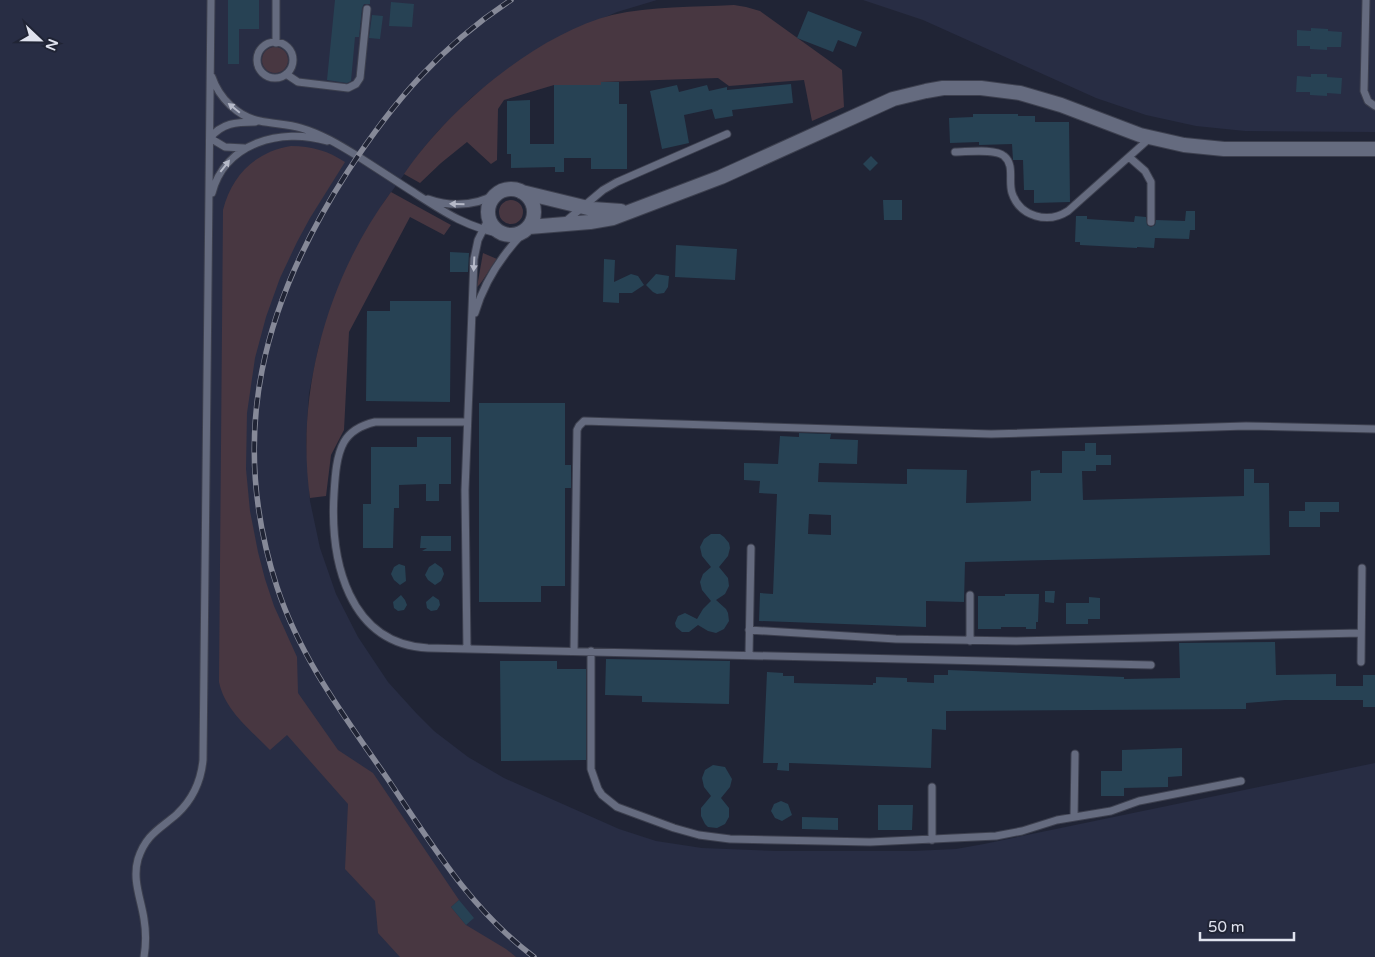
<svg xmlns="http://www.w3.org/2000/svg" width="1375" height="957" font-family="'Varela Round',sans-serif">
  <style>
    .built { fill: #282d44 }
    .green { fill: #483741 }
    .building { fill: #274254; fill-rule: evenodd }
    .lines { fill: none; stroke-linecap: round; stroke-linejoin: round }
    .service-casing { stroke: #3d404f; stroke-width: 9 }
    .minor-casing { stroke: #3d404f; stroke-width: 16 }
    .service { stroke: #656b7f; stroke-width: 7 }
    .minor { stroke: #656b7f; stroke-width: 14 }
    .rail-casing { stroke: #868998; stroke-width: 5.5 }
    .rail { stroke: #202435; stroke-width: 4; stroke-dasharray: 11; stroke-linecap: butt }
    .oneway { fill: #b5b9c8 }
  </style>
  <rect width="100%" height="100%" fill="#202435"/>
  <!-- built -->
  <path class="built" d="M0 0H657L617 12 551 41 530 54 472 97 438 131 422 150 384 202 359 244 339 288 319 345 309 393 306 441 310 501 320 548 336 594 358 637 388 682 417 714 434 731 468 757 504 778 619 829 656 841 702 848 777 851H913L956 849 984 844 1375 763V957H0Z
    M863 0H1375V132L1245 131 1196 126 1146 115 1096 98 923 20Z"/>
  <!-- green -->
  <path class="green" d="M734 5 746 7 760 11 842 70 844 107 812 121 804 80 729 86 718 78 601 82V85H554L504 100 498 109 497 160 491 164 467 142 441 163 420 183 404 174C448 109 535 35 612 15 652 6 693 7 734 5Z
    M262 60a13 13 0 1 1 26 0a13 13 0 1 1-26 0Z
    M291 146C312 146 328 151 345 162L310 218 297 242 280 278 266 317 255 358 247 413 246 469 250 511 258 552 265 579 274 606 297 657 298 693 338 750 373 773 459 900 451 907 466 925 506 949 516 957H400L378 933 375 901 345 869 348 804 287 735 270 750C251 730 225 711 219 682L223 210C232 175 255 152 291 146Z
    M391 192 451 225 444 235 410 217 349 332 344 430 331 455 326 496 310 498C295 392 328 277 391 192Z
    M499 212a12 12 0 1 1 24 0a12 12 0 1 1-24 0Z
    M483 253 497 259C490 267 484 281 477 287Z"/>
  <!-- building -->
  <path class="building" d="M228 0H259V29H239V64H228Z
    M335 0H370V4H364L362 8 359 37H355L351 81 347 83 327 80Z
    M391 2 414 4 412 27 389 26Z
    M808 11 862 32 856 47 838 40 833 52 797 38Z
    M372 15 383 16 380 39 369 38Z
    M1311 28 1328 29V31L1342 32 1341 47H1327V50L1310 49V46H1297V30L1311 31Z
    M1311 74H1327V77L1342 78 1341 94 1327 93V96L1310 95V92H1296L1297 76 1311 77Z
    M601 82H619V104H627V169H591V158H564V172H555V167L511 168V154H507V101L530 100V144H554V85H601Z
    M791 84 793 103 732 110 733 116 715 119 712 109 684 115 689 143 662 149 650 91 677 85 679 92 707 85 709 91 727 87V90Z
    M973 114H1018V116H1035V122H1069L1070 202 1034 203V190H1024L1023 160H1013L1012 144 979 145V142L950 143 949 118 973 117Z
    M871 156 878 163 870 171 863 164Z
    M883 200H902V220H884Z
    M1186 211H1195V230H1190L1189 239 1155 238 1154 248 1137 247V248L1080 245V242H1075L1076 216H1087V219L1134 222 1135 216 1146 217 1147 225 1151 227 1155 225 1156 220 1185 221Z
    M676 245 737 249 735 280 675 277Z
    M450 252 469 253 468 272H450Z
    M604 259 615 260 614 282 631 274 638 276 644 285 632 293H619V303L603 302Z
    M656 274 669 276 668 287 664 293 657 294 653 292 646 285Z
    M390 301H451L450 402 366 401 367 311H390Z
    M479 403H565V465H571V488H565V586H541V602H479Z
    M799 433 831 434 830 439 858 440 857 464 819 463 818 482 907 484V469L967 470 966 503 1031 501V471L1040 470V473H1062V451H1085V443H1096V455H1111V465H1096V471H1082L1083 500 1244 496V469H1254V483H1269L1270 555 965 562 964 602 926 601V627L759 621 760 593 773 594 777 494 759 493 760 481 744 480V463L778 464 780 436 799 437ZM809 514 831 515V535L808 534Z
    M417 437H451V484H439V501H426V484L399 485V508H394L393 548H363V504H371V447H417Z
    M1305 502H1339V512H1320V527H1289V511H1305Z
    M711 534H720L724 537 729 543 730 548 728 556 719 567 728 578 729 586 725 594 716 600 726 609 728 613 729 621 724 629 716 633 708 631 698 625 689 632H682L676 627 675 623 678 616 685 613 697 619 703 609 711 601 702 590 700 582 703 574 711 567 702 556 700 547 704 539Z
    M421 536H451V551H422L427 548H420Z
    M435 563 442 568 444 574 441 581 435 585 428 580 425 575 429 567Z
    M399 564 405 566 406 581 400 585 394 580 391 574 394 567Z
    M1045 591H1055L1054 603 1045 602Z
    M1005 594H1039L1038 622H1036V629H1026V627H1001V629H978V596H1005Z
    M401 595 405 600 407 605 404 610 398 611 394 608 393 602Z
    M433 596 439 600 440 605 437 610 431 611 427 608 426 602Z
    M1089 597 1100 598V619H1088V624H1066V603H1089Z
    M1275 642 1276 675 1336 674V686H1363V675H1375V707H1363V700H1285L1246 703V709L946 711V730L932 729 931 768 789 763V771L777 770 778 763H763L767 672 783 673V676H794V683L873 685V683H876V677L907 678V682L934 683V675H948V670L1124 677V679L1180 678 1179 643Z
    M606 659 730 661 729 704 642 702V696L605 695Z
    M500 661H557V669H586V760L501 761Z
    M1182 748V776L1168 777V787L1124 788V796H1101V771H1122V750Z
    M713 765 725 767 732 779 730 787 721 798 729 808V817L725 824 717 828 708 827 705 824 701 816V808L711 796 704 787 702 778 705 770Z
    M781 801 788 804 792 815 782 821 775 818 771 811 774 804Z
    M878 805H913L912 830H878Z
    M802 817 838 818V830L802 829Z
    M459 900 474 918 466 925 451 907Z"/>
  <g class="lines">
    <!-- service casing -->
    <g class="service-casing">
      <path id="service" d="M276 0V43
        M1366 0 1364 91 1368 101 1375 106
        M257 60a18 18 0 1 1 36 0a18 18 0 1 1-36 0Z
        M286 74 298 82 348 88 356 84 360 78 367 9
        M212 77C219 98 238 117 260 121 274 124 288 124 301 128 322 134 341 146 359 157 376 168 393 179 410 190 444 212 465 227 506 235
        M244 148 225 147 210 138C222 123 236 122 255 122
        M955 152C967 152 995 148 1004 156 1015 165 1008 181 1012 193 1020 217 1048 224 1068 211L1150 138
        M1129 157 1145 171 1151 182V222
        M212 193C225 143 281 127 327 141
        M428 199C453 208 478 205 501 192
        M566 221 603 190 617 182 727 134
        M475 313C484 282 502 255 524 232
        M467 422H375C362 425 351 430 344 442 336 456 335 478 334 494 330 560 348 644 428 648L1151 665
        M749 630 896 639 1016 641 1361 633
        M970 641V595
        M467 649 465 490 474 259 478 240 489 218
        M574 651 577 430 579 426 584 421 991 434 1246 426 1375 429
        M591 651V769L598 789 602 795 617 807 674 828 699 835 730 839 870 842 996 836 1022 831 1057 820 1111 811 1139 801 1241 781
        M749 655 751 548
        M1361 662 1362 568
        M932 787V840
        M1074 817 1075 754
        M144 957C146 945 146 931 144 919 141 899 132 880 138 859 146 834 160 829 177 814 193 799 201 781 203 760L211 0"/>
    </g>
    <!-- minor casing -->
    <g class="minor-casing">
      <path id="minor" d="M488 212a23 23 0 1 1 46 0a23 23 0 1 1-46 0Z
        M522 192 592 209 621 211
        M529 227 590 222 613 218 721 177 893 99 926 91 943 88H981L1020 93 1061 105 1140 135 1184 145 1224 149H1375"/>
    </g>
    <!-- service -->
    <use href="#service" class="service"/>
    <!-- minor -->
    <use href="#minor" class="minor"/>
    <!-- rail casing -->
    <g class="rail-casing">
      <path id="rail" d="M511 0C441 46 393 102 348 171 263 303 227 434 277 587 300 658 345 717 387 778 431 843 470 909 534 957"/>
    </g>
    <!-- rail -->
    <use href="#rail" class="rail"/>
  </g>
  <!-- one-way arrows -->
  <defs><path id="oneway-solid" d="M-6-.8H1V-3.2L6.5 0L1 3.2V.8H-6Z" transform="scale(1.25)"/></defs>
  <g class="oneway">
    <use href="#oneway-solid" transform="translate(234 108) rotate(-141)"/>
    <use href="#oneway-solid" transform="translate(225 166) rotate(-52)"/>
    <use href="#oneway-solid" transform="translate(457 204) rotate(-179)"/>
    <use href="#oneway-solid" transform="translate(474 264) rotate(93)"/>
  </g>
  <!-- north arrow -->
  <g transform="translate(40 40) rotate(112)" stroke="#202435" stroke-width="4" paint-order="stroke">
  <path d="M0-4L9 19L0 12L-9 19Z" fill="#e0e3ef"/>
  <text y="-8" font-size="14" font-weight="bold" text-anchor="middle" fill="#e0e3ef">N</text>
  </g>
  <!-- scale -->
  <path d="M1200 932v8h94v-8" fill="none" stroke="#e0e3ef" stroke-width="2.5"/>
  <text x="1208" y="932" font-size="15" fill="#e0e3ef" stroke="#202435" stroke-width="4" paint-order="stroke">50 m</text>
</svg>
